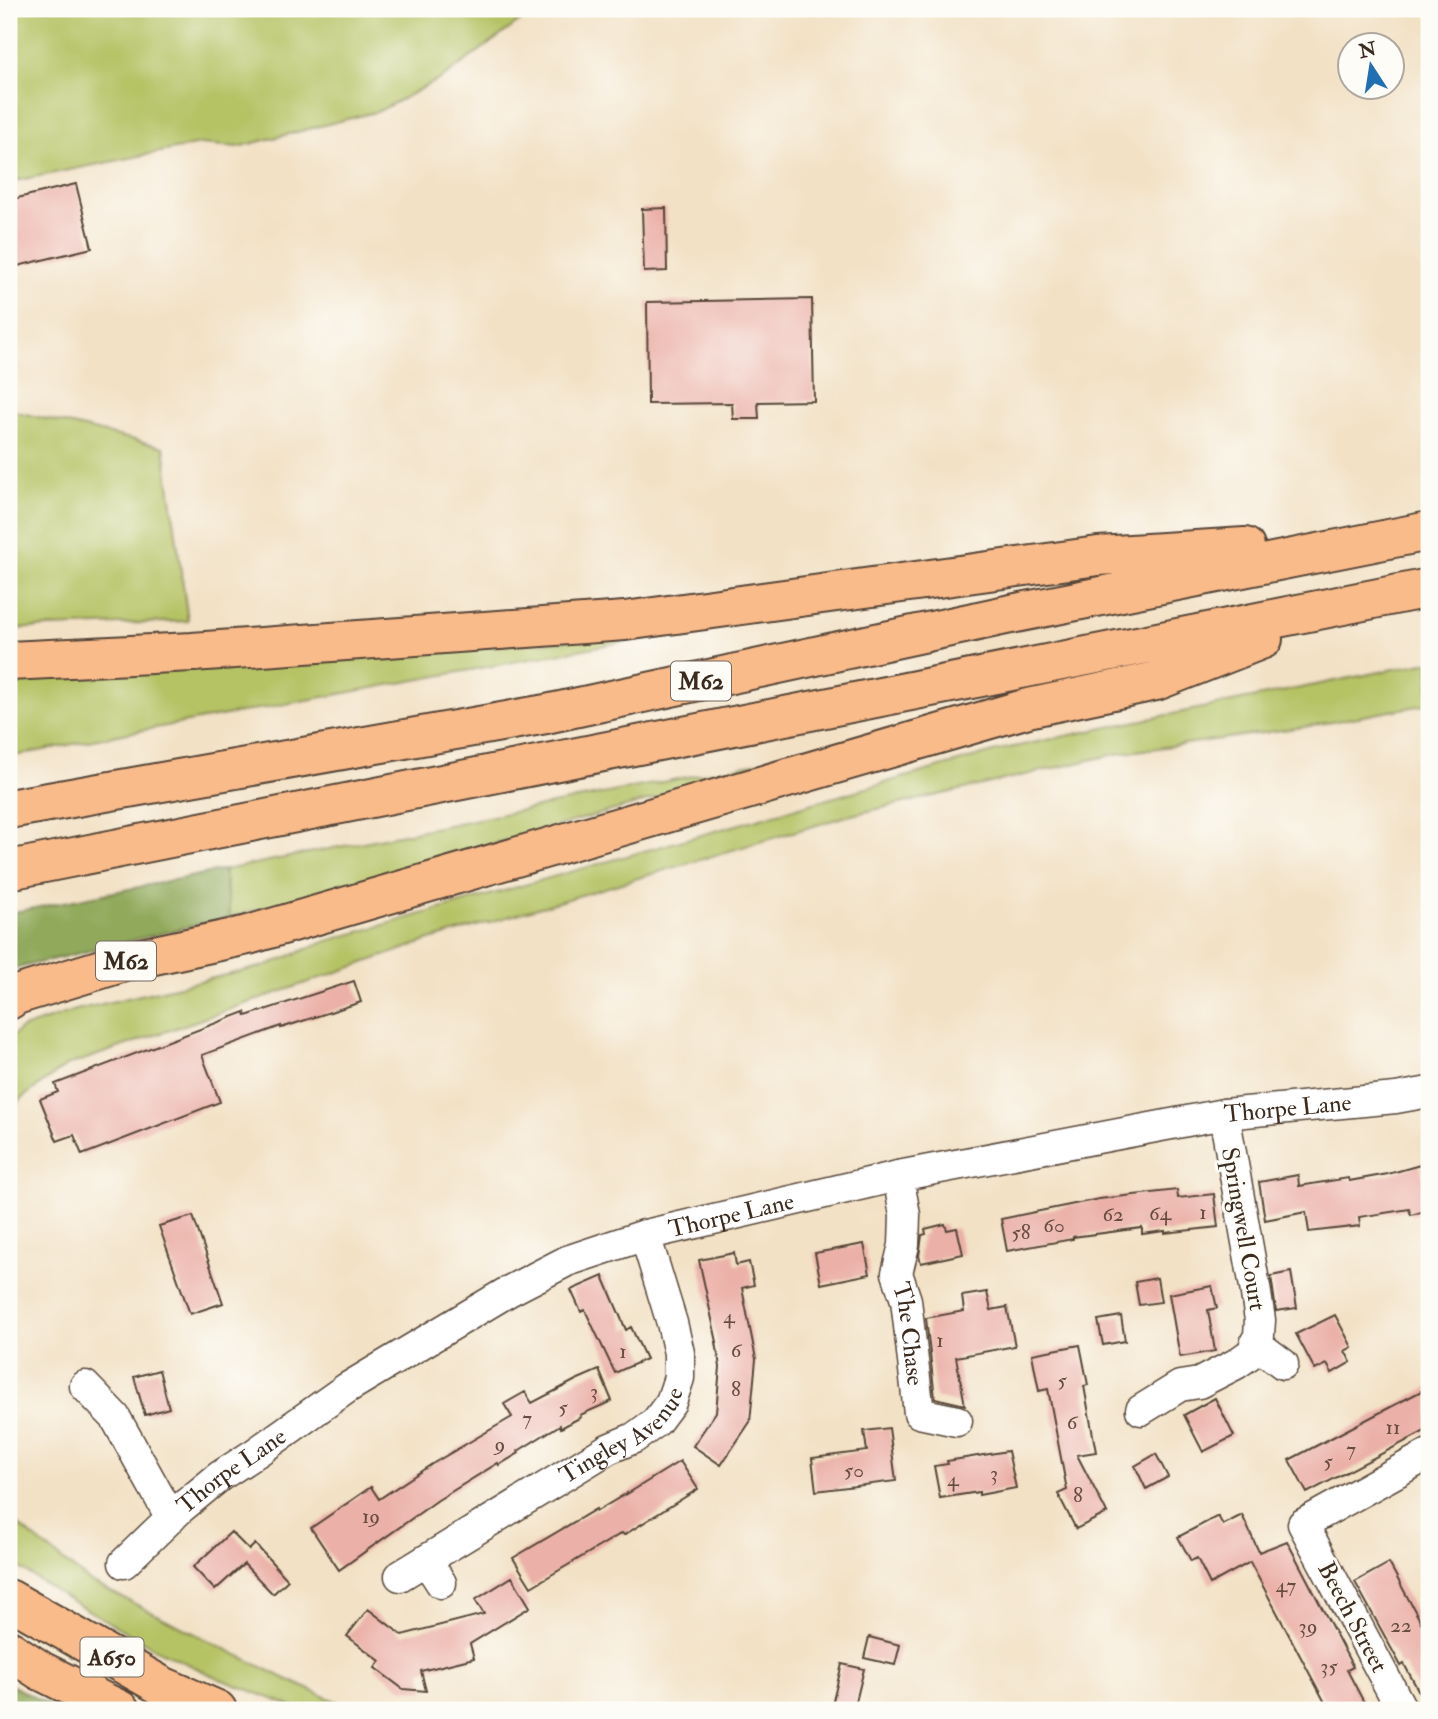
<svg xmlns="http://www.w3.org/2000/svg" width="1438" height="1719" font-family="'IM FELL Double Pica',serif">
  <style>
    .green { fill: #b5c365; stroke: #787642; stroke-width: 2 }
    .forest { fill: #90a95a; stroke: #666a3c; stroke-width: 2 }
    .building { fill: #ebb1a8 }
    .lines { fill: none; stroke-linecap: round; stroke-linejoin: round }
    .minor-casing { stroke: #564537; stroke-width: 33 }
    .primary-casing { stroke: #564537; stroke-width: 42 }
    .motorway-casing { stroke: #564537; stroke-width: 42 }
    .minor { stroke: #fff; stroke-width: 30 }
    .primary { stroke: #fabb8b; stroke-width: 38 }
    .motorway { stroke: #fabb8b; stroke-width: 38 }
    .labels { text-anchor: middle; stroke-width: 6; stroke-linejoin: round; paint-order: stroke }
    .number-label { font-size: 21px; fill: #674c40 }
    .shield { fill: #fdfcf7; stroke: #75695f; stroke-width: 2 }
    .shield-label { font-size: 23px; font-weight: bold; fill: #3b2a1e }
    .street-label { font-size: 24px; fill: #3b2a1e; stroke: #fdfcf7 }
  </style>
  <rect width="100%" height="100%" fill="#fdfcf7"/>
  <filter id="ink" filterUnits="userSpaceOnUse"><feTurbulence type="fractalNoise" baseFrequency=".0143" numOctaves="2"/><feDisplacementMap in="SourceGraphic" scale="14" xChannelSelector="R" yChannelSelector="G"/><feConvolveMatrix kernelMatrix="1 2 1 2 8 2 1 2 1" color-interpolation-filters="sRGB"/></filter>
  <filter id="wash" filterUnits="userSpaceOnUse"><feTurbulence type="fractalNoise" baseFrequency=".00686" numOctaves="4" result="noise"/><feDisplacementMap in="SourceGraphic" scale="28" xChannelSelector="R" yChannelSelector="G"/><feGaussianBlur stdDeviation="1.57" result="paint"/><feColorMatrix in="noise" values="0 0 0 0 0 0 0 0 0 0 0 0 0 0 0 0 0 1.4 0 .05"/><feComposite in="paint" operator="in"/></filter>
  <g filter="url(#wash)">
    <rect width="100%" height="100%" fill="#f2e1c5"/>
    <!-- green -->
    <path class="green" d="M9 9H540L535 10 444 77 379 111 238 147 200 144 9 182Z
      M9 410 164 447 188 621 9 629Z
      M644 635V638L128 733 9 757V680Z
      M1429 662V704L1304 727 1116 754 847 816 430 940 66 1066 22 1098 9 1115V1038L23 1028 76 1010 265 966 327 941 1004 749 1118 725Z
      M772 760 773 766 230 917 224 870Z
      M9 1518 89 1581 284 1678 355 1710H301L220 1679 156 1649 65 1597 9 1561Z"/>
    <!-- forest -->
    <path class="forest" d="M224 870 230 917 9 970V913Z
      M9 1684 58 1710H18L9 1707Z"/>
    <g id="blocks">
      <!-- building -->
      <path class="building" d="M76 184 92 248 9 268V200Z
        M666 208 667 271 644 272 642 209Z
        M812 299 814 401 758 402 759 419H733L732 403 648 404 647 302Z
        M354 981 361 1002 281 1028V1026L202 1055 220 1102 82 1155 74 1135 57 1141 40 1099 58 1092 55 1084 245 1012 246 1016Z
        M1420 1165 1423 1177 1429 1175V1210L1411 1215 1409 1209 1359 1217 1360 1226 1309 1232 1306 1212 1265 1220 1259 1182 1298 1175 1299 1186 1348 1178 1349 1181 1388 1174Z
        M1177 1190 1178 1198 1214 1194 1218 1227 1165 1233V1231L1142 1234V1228L1073 1237V1239L1007 1251 1001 1219 1099 1199Z
        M193 1216 223 1303 190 1314 159 1226Z
        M945 1224 947 1230 957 1228 963 1254 921 1263 919 1256 922 1235 926 1234 925 1229Z
        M864 1244 870 1274 821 1284 815 1253Z
        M734 1253 736 1265 749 1262 754 1285 742 1288 756 1359 750 1422 721 1465 693 1446 716 1412 720 1367 716 1342H717L699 1260Z
        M1291 1272 1297 1308 1276 1311 1271 1276Z
        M603 1276 626 1330 631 1327 646 1359 615 1373 585 1310 581 1312 571 1290Z
        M1157 1278 1161 1302 1139 1305 1135 1282Z
        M1212 1286 1217 1308 1208 1310 1215 1351 1180 1357 1169 1294Z
        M987 1292 991 1310 1007 1307 1015 1346 956 1357 965 1405 935 1398 926 1318 964 1311 962 1296Z
        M1335 1315 1352 1347 1345 1351 1351 1362 1332 1373 1327 1364 1315 1370 1296 1334Z
        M1121 1316 1125 1341 1103 1345 1098 1320Z
        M1080 1345 1088 1385 1084 1386 1096 1452 1077 1455 1107 1513 1076 1529 1058 1494 1067 1490 1048 1389 1039 1391 1032 1354Z
        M159 1370 169 1408 145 1415 134 1377Z
        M599 1370 612 1401 580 1415 581 1417 561 1428 560 1425 518 1451 519 1453 499 1465 498 1463 438 1500 339 1570 311 1528 371 1487 379 1499 432 1464 512 1417 504 1404 525 1392 532 1403 576 1380Z
        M1429 1387V1429L1307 1493 1289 1460Z
        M1215 1398 1234 1436 1203 1452 1184 1415Z
        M889 1428 896 1481 816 1491 812 1458 867 1451 864 1431Z
        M1008 1451 1016 1488 979 1495V1492L940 1498 934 1466 948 1464 947 1461Z
        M1156 1454 1168 1477 1146 1489 1135 1466Z
        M680 1461 698 1489 624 1535 622 1533 531 1587 513 1558 596 1509 597 1511 627 1493V1494Z
        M1242 1515 1259 1552 1287 1541 1353 1667 1347 1670 1368 1710H1329L1250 1562 1210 1584 1197 1558 1191 1561 1178 1537 1218 1516 1223 1525Z
        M231 1532 249 1550 255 1544 288 1580 273 1594 244 1564 215 1590 193 1567Z
        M1389 1563 1429 1637V1710L1404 1664 1401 1666 1355 1582Z
        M512 1577 530 1607 470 1644 474 1658 421 1671 426 1691 403 1689 375 1668 380 1661 347 1636 368 1609 402 1635 484 1614 475 1600Z
        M869 1637 900 1645 895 1665 864 1658Z
        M842 1664 864 1669 854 1710 832 1705Z"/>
    </g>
  </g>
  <g filter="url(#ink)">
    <use href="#blocks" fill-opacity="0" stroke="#564537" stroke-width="2"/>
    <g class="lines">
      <!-- minor casing -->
      <g class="minor-casing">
        <g id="minor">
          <path id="s1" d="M898 1176 905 1215 904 1245 897 1273 906 1300 919 1413 957 1421"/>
          <path d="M1255 1343 1283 1364"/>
          <path d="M85 1386 115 1417 171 1518"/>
          <path d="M1141 1410 1180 1386 1199 1383 1236 1364 1253 1352 1259 1335 1260 1320 1255 1287 1224 1114"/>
          <path d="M426 1560 441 1583"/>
          <path id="s2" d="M124 1563 181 1508 220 1476 257 1452 347 1388 509 1291 567 1261 645 1235 898 1176 1224 1114 1396 1098 1429 1092"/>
          <path id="s3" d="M400 1576 608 1449 634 1438 656 1422 671 1402 679 1378V1353L672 1323 645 1235"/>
          <path d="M1402 1710 1303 1524 1429 1454"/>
        </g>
      </g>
      <!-- primary casing -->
      <g class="primary-casing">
        <path id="primary" d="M9 1599 162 1686 217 1710
          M9 1650 41 1671 120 1710"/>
      </g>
      <!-- motorway casing -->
      <g class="motorway-casing">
        <path id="motorway" d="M9 661 192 652 625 621 1098 556 1245 547
          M9 809 546 714 1006 615 1429 531
          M9 870 1429 588
          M9 1000 16 995 131 960 248 935 1028 708 1156 681 1263 639"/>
      </g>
      <!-- minor -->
      <use href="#minor" class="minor"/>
      <!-- primary -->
      <use href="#primary" class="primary"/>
      <!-- motorway -->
      <use href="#motorway" class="motorway"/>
    </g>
  </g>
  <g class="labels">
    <!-- number labels -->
    <g class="number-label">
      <text x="1203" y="1219">1</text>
      <text x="1160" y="1220">64</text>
      <text x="1113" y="1221">62</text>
      <text x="1054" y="1232">60</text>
      <text x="1021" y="1239">58</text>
      <text x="729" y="1323">4</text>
      <text x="940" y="1347">1</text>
      <text x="736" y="1357">6</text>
      <text x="623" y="1358">1</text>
      <text x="1062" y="1387">5</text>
      <text x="736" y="1396">8</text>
      <text x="594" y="1398">3</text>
      <text x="563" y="1414">5</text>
      <text x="527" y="1425">7</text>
      <text x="1072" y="1429">6</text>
      <text x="1393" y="1434">11</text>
      <text x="500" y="1451">9</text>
      <text x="1351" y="1456">7</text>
      <text x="1328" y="1468">5</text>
      <text x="854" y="1477">50</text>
      <text x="994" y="1480">3</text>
      <text x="953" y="1486">4</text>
      <text x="1078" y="1502">8</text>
      <text x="371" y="1523">19</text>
      <text x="1286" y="1592">47</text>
      <text x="1401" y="1632">22</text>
      <text x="1308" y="1633">39</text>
      <text x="1329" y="1673">35</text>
    </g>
    <!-- shield labels -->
    <g class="shield">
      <rect x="671" y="661.5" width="60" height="39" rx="5"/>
      <rect x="96" y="941.5" width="60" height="39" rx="5"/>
      <rect x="80.5" y="1637.5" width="63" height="39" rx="5"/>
    </g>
    <g class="shield-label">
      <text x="701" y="689">M62</text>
      <text x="126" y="969">M62</text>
      <text x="112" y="1665">A650</text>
    </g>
    <!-- street labels -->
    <g class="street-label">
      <text dy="8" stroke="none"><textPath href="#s2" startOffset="1276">Thorpe Lane</textPath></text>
      <text dy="8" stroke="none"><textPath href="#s2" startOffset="709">Thorpe Lane</textPath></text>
      <text transform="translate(1244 1229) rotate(80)" y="8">Springwell Court</text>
      <text dy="8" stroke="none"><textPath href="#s1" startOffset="161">The Chase</textPath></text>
      <text dy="8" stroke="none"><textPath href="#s3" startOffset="264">Tingley Avenue</textPath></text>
      <text dy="8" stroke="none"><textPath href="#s2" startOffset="142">Thorpe Lane</textPath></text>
      <text transform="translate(1353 1617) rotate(62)" y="8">Beech Street</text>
    </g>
  </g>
  <!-- margin -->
  <rect width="1438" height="1719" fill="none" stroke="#fdfcf7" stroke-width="35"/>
  <!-- north arrow -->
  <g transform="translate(1371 66) rotate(348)"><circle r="33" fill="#fdfcf7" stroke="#afa8a0" stroke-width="2"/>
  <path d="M0-5L12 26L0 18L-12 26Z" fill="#1f6fb2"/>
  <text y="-10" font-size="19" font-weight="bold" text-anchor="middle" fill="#3b2a1e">N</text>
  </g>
</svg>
